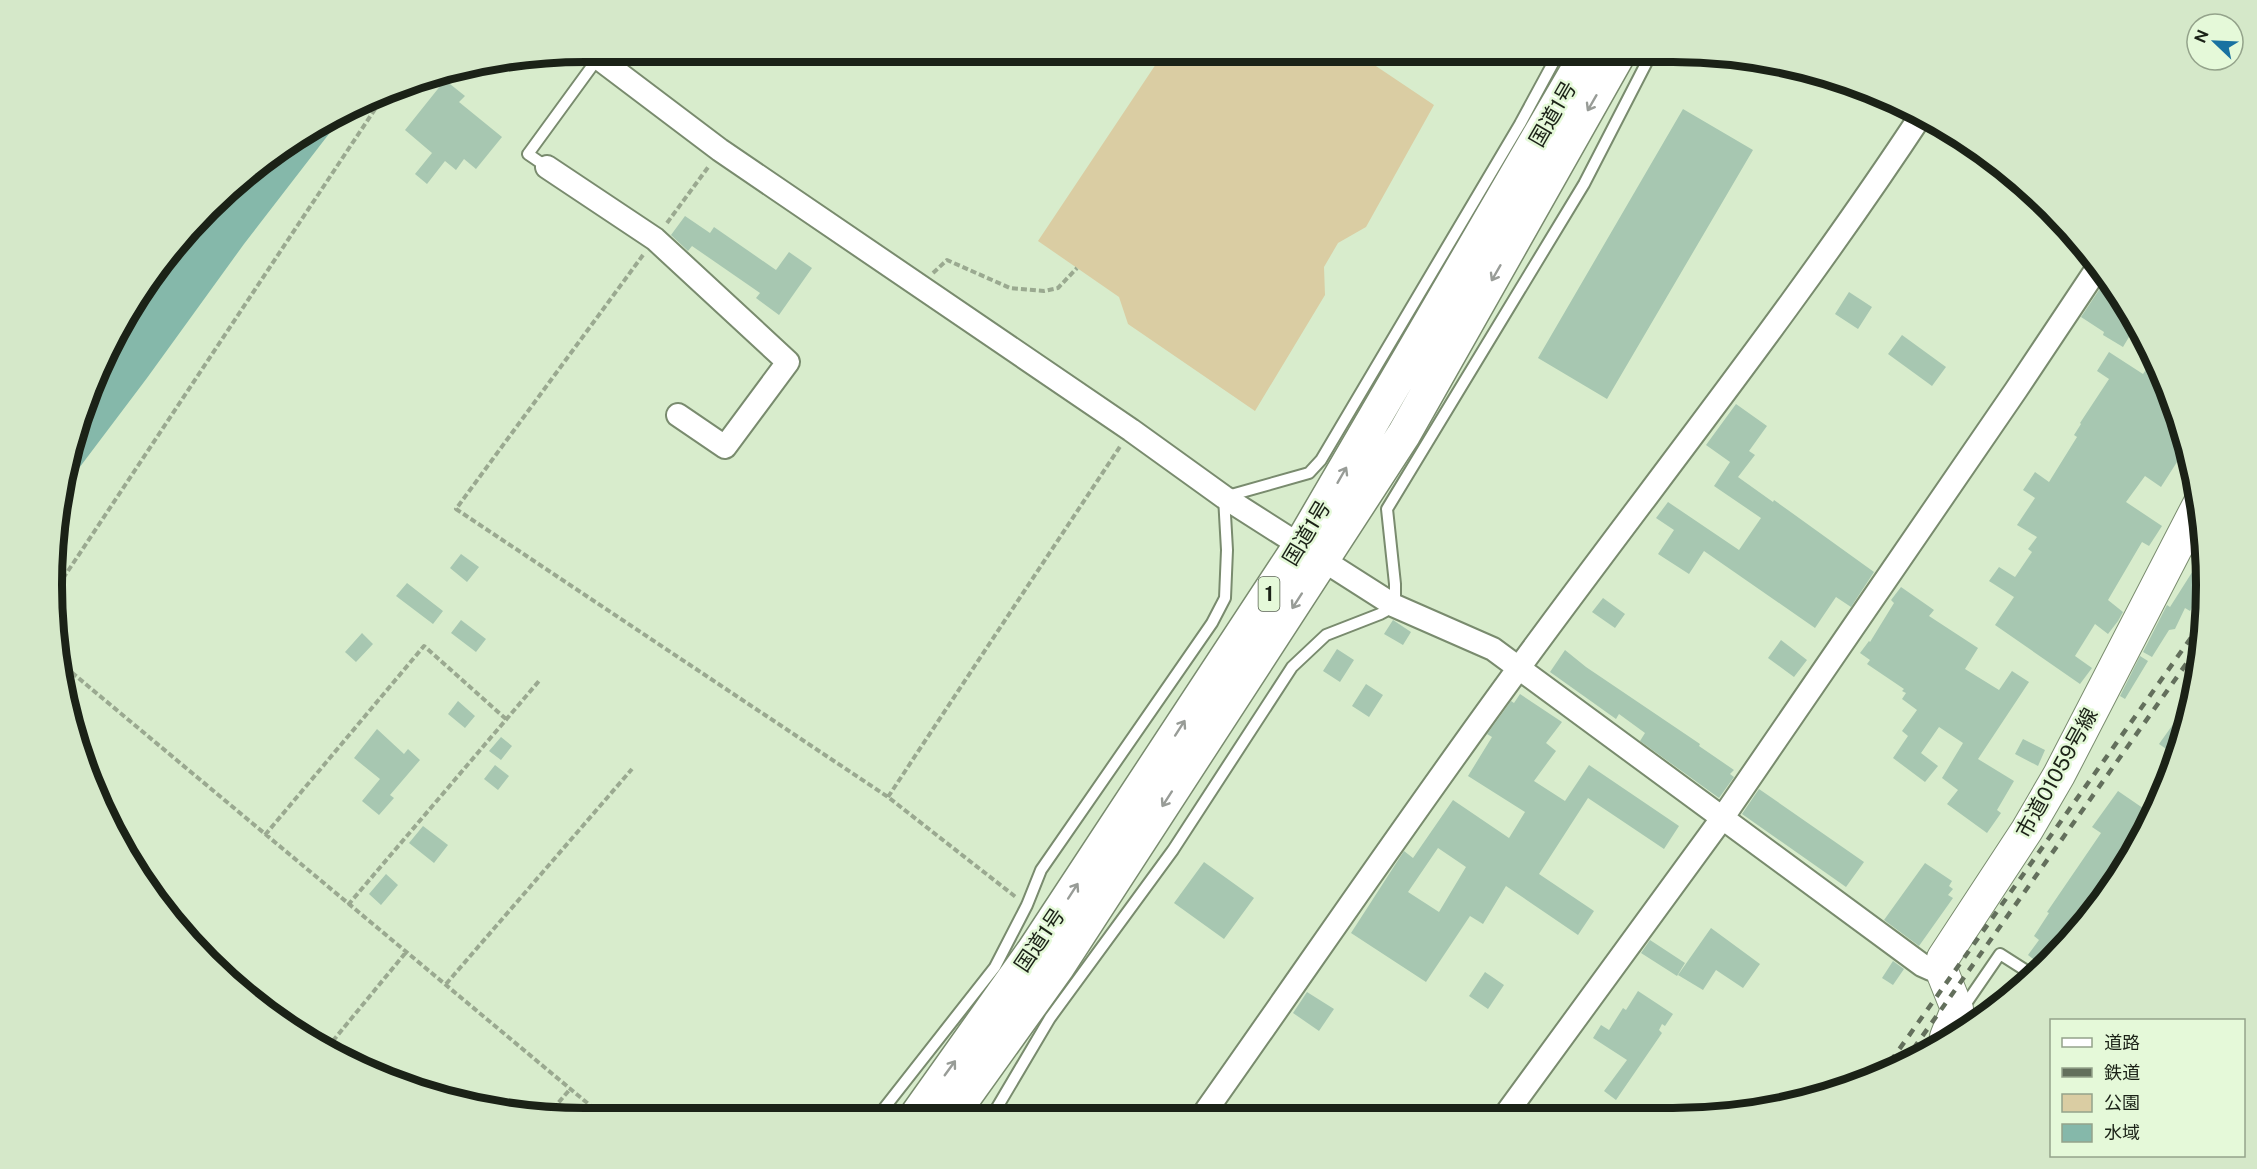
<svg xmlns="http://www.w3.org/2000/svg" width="2257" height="1169" font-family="'Public Sans','Noto Sans JP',sans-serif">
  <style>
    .green { fill: #dacda3 }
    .water { fill: #85b8aa }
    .building { fill: #a7c7b1; fill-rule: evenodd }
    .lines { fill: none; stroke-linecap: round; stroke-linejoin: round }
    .lane-casing { stroke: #798b6e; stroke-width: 14 }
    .street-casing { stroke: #798b6e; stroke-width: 26 }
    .secondary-casing { stroke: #798b6e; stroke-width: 34 }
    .highway-casing { stroke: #798b6e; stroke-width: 36 }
    .path { stroke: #9aa990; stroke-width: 4; stroke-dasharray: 6 3; stroke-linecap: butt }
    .lane { stroke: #fff; stroke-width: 10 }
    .street { stroke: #fff; stroke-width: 22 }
    .secondary { stroke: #fff; stroke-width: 32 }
    .highway { stroke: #fff; stroke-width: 33 }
    .rail { stroke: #636f5c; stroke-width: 4.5; stroke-dasharray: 8 8; stroke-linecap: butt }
    .oneway { stroke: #989c97 }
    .labels { text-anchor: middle; stroke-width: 5; stroke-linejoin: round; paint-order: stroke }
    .shield { fill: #e5f9d9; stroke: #586251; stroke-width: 1.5 }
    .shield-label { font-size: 20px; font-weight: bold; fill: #1b2217 }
    .street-label { font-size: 21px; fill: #1b2217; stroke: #e5f9d9 }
    .rim { fill: none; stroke: #1b2217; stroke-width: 8 }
  </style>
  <rect width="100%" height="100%" fill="#d8eccc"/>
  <!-- green -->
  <path class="green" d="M1164 52H1355L1434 105 1366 227 1338 243 1324 267 1325 295 1255 411 1128 324 1119 297 1038 241Z"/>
  <!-- water -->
  <path class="water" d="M342 117 244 244 147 378 61 492V480L91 381 141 288 259 161Z"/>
  <!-- building -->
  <path class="building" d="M445 80 465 96 459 102 502 137 476 169 464 159 456 170 445 161 427 184 415 174 432 153 405 130Z
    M1683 109 1753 150 1607 399 1538 358Z
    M685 216 710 233 714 227 776 270 789 252 812 268 779 315 756 298 760 293 692 246 688 251 671 235Z
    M2110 283 2131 313 2123 327 2132 332 2123 347 2103 335 2104 332 2081 317 2101 287 2106 290Z
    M1849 292 1872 307 1858 329 1835 314Z
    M1902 335 1946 367 1932 386 1888 354Z
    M2109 352 2143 374 2153 359 2178 413 2186 448 2161 487 2145 476 2126 502 2162 526 2149 546 2142 542 2108 600 2123 612 2118 621 2108 634 2095 624 2075 656 2092 668 2080 684 1995 625 2014 597 1989 581 1999 567 2015 577 2032 552 2028 549 2037 537 2017 525 2035 498 2023 490 2035 472 2049 482 2077 437 2074 435 2081 424 2080 423 2109 379 2097 371Z
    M1736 404 1767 426 1749 451 1755 455 1738 477 1773 502 1774 500 1874 572 1851 607 1836 597 1815 628 1704 551 1689 574 1658 554 1674 530 1656 518 1668 502 1739 550 1761 518 1714 486 1730 462 1706 445Z
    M461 554 479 567 467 582 450 568Z
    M2203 555 2204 589 2190 611 2185 608 2175 629 2169 630 2152 657 2143 652 2167 605 2170 607Z
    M407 583 443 611 433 624 396 596Z
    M1901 587 1934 610 1929 616 1978 648 1965 669 1999 690 2012 671 2029 682 1978 759 2014 781 1997 810 2001 813 1987 833 1947 804 1958 790 1942 778 1963 743 1939 727 1921 753 1938 766 1925 782 1893 758 1908 736 1902 731 1917 710 1902 699 1906 693 1902 691 1904 689 1867 664 1870 660 1860 653 1869 641 1870 642 1894 603 1891 600Z
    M1603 598 1625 614 1615 628 1592 612Z
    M461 620 486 639 476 652 451 633Z
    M1393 620 1411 632 1403 645 1384 634Z
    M362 633 373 644 356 662 345 652Z
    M1781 640 1807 660 1794 677 1768 658Z
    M1337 649 1354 660 1340 682 1323 671Z
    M1565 650 1586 667 1700 744 1699 746 1734 770 1730 774 1734 777 1719 798 1640 741 1645 733 1619 714 1616 719 1550 672Z
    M2140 656 2148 661 2125 699 2120 696Z
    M1366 684 1383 695 1369 717 1352 706Z
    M1520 694 1562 722 1546 743 1556 751 1534 781 1565 801 1589 765 1679 826 1664 849 1588 798 1539 874 1594 911 1578 935 1506 886 1483 924 1470 916 1426 982 1351 933 1404 851 1413 858 1453 800 1509 838 1525 812 1468 776 1492 737 1487 734 1511 701 1514 703ZM1438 848 1466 867 1439 912 1408 892Z
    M458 701 475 716 465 728 448 714Z
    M2174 723 2185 730 2175 755 2159 744Z
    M377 729 404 754 408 749 420 760 390 795 394 798 379 815 362 801 380 779 354 758Z
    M501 737 512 746 501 760 489 751Z
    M2023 739 2045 750 2038 766 2015 754Z
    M495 765 509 776 498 790 484 779Z
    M1759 789 1864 862 1846 887 1742 814Z
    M2118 791 2153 815 2151 820 2089 914 2085 911 2066 939 2069 941 2042 966 2028 955 2039 940 2034 936 2049 913 2047 912 2101 833 2092 827Z
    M423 826 448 845 434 863 409 843Z
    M1204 862 1254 898 1224 939 1174 903Z
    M1925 863 1952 881 1949 886 1953 889 1948 895 1953 898 1919 946 1884 920Z
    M386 874 398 885 381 905 369 894Z
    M1711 928 1760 964 1743 988 1716 970 1703 990 1678 975Z
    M1650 940 1685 963 1677 976 1641 953Z
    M1893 961 1904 969 1893 985 1882 978Z
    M1485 972 1504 985 1488 1009 1469 996Z
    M1638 991 1673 1014 1665 1026 1662 1024 1659 1030 1662 1033 1616 1100 1604 1091 1627 1060 1593 1038 1601 1025 1609 1030 1623 1008 1626 1010Z
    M1307 992 1334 1009 1319 1031 1293 1013Z"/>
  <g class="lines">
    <!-- lane casing -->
    <g class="lane-casing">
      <path id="lane" d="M547 167 528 154 598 58
        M1961 1007 1967 1002 2000 954 2033 975
        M878 1116 995 967 1027 905 1041 870 1212 623 1225 598 1227 550 1224 497 1309 473 1321 460 1520 124 1559 52
        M992 1116 1050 1018 1173 850 1292 667 1326 635 1380 614 1395 606V584L1387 509 1584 184 1652 52"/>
    </g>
    <!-- street casing -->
    <g class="street-casing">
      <path id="street" d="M589 51 720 150 1131 430 1224 497 1395 606 1493 649 1922 965 1931 969H1941
        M547 167 655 239 788 362 725 447 678 415
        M1506 1114 1723 817 2016 390 2098 267
        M1203 1115C1309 965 1412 813 1521 665 1655 482 1797 304 1922 114"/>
    </g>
    <!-- secondary casing -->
    <g class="secondary-casing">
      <path id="secondary" d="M1946 1037 1957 1009 1941 969 1943 958 2027 830 2059 775 2199 504"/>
    </g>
    <!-- highway casing -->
    <g class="highway-casing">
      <path id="highway" d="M916 1116 1034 950 1301 544 1588 52
        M951 1116 1057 968 1404 434 1620 52"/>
    </g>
    <!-- path -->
    <path class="path" d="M667 223 709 166
      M643 255 456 509 888 797 1017 898
      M933 273 947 260 1010 288 1044 291 1058 288 1077 268
      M58 586 385 94
      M58 661 604 1117
      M888 797 1121 445
      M265 835 424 646 506 719
      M348 905 539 681
      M446 984 632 769
      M327 1048 407 951
      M547 1116 571 1088"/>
    <!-- lane -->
    <use href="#lane" class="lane"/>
    <!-- street -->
    <use href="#street" class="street"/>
    <!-- secondary -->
    <use href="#secondary" class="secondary"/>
    <!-- highway -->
    <use href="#highway" class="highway"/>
    <!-- rail -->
    <path class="rail" d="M1904 1062 2201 643
      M1881 1075 2205 618"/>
  </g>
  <!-- one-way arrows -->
  <defs><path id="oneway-shaft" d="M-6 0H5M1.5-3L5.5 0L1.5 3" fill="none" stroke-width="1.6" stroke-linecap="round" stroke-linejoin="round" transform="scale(1.5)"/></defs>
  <g class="oneway">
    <use href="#oneway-shaft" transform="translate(1592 103) rotate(120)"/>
    <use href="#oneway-shaft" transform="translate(1496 273) rotate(120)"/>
    <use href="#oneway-shaft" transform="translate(1342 475) rotate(-60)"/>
    <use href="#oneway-shaft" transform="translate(1297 601) rotate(123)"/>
    <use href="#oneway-shaft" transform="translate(1180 728) rotate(-57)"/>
    <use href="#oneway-shaft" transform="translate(1167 799) rotate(123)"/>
    <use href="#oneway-shaft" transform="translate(1073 891) rotate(-57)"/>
    <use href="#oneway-shaft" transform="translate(950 1068) rotate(-54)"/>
  </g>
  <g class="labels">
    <!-- shield labels -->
    <rect class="shield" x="1258.5" y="577" width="21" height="34" rx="4.5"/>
    <g class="shield-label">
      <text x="1269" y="601">1</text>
    </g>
    <!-- street labels -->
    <g class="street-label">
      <text transform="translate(1553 114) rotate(-60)" y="7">国道1号</text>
      <text transform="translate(1307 533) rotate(-59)" y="7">国道1号</text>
      <text transform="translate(2057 773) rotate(-61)" y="7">市道01059号線</text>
      <text transform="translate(1040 940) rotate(-56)" y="7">国道1号</text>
    </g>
  </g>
  <!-- crop -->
  <path d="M0 0H2257V1169H0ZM585 62H1673A523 523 0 0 1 2196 585V585A523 523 0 0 1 1673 1108H585A523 523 0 0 1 62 585V585A523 523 0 0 1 585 62Z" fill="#d5e8c9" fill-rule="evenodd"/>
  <path class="rim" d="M585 62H1673A523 523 0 0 1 2196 585V585A523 523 0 0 1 1673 1108H585A523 523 0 0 1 62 585V585A523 523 0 0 1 585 62Z"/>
  <!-- legend -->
  <rect x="2050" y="1019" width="195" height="138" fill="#e5f9d9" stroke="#94a38b" stroke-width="1.5"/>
  <rect x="2062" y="1038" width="30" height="9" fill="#ffffff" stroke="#94a38b" stroke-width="1.5"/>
  <text x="2104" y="1049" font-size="18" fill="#1b2217">道路</text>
  <rect x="2062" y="1068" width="30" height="9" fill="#636f5c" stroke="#94a38b" stroke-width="1.5"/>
  <text x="2104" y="1079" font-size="18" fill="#1b2217">鉄道</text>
  <rect x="2062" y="1094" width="30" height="18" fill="#dacda3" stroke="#94a38b" stroke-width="1.5"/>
  <text x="2104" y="1109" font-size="18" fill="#1b2217">公園</text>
  <rect x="2062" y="1124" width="30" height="18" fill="#85b8aa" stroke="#94a38b" stroke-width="1.5"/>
  <text x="2104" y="1139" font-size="18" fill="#1b2217">水域</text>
  <!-- north arrow -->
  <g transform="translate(2215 42) rotate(293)"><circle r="28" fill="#e5f9d9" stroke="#94a38b" stroke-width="1.5"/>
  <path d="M0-4.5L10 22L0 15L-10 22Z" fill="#1972a1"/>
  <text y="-9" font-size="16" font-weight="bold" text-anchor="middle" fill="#1b2217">N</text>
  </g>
</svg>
